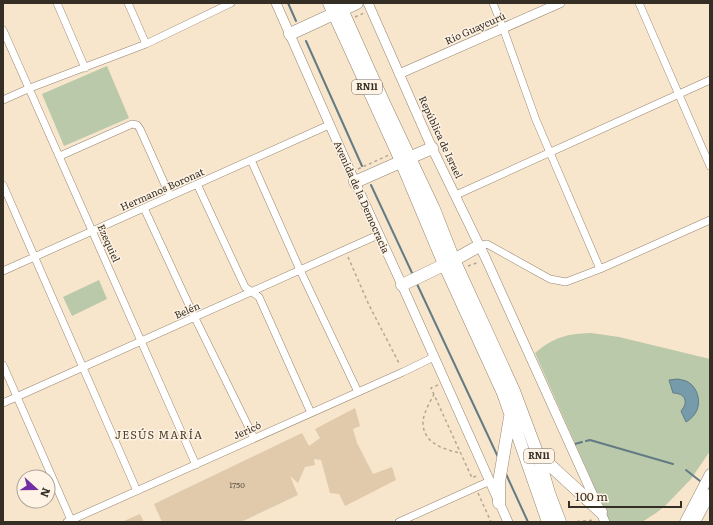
<svg xmlns="http://www.w3.org/2000/svg" width="713" height="525" font-family="Literata,serif">
  <style>
    .green { fill: #bac9aa }
    .water { fill: #769cac; stroke: #627b84 }
    .lines { fill: none; stroke-linecap: round; stroke-linejoin: round }
    .stream { stroke: #627b84; stroke-width: 2 }
    .building { fill: #e0caab }
    .minor-casing { stroke: #96856f; stroke-width: 8 }
    .tertiary-casing { stroke: #96856f; stroke-width: 10 }
    .secondary-casing { stroke: #96856f; stroke-width: 11 }
    .trunk-casing { stroke: #96856f; stroke-width: 13 }
    .path { stroke: #b4a692; stroke-width: 1.5; stroke-dasharray: 3 3; stroke-linecap: butt }
    .minor { stroke: #fff; stroke-width: 7 }
    .tertiary { stroke: #fff; stroke-width: 9 }
    .secondary { stroke: #fff; stroke-width: 10 }
    .trunk { stroke: #fff; stroke-width: 12 }
    .labels { text-anchor: middle; stroke-width: 3; stroke-linejoin: round; paint-order: stroke }
    .number-label { font-size: 8px; fill: #605546 }
    .shield { fill: #fef3e4; stroke: #71695e; stroke-width: 1 }
    .shield-label { font-size: 9px; font-weight: bold; fill: #352e25 }
    .street-label { font-size: 10px; fill: #352e25; stroke: #fef3e4 }
    .neighbourhood-label { font-size: 11px; letter-spacing: 1px; fill: #51422e; stroke: #fef3e4 }
  </style>
  <rect width="100%" height="100%" fill="#f7e5cc"/>
  <!-- green -->
  <path class="green" d="M107 66 129 118 64 146 42 94Z
    M99 280 107 299 72 316 63 297Z
    M591 333 619 337 710 359V451L691 479 665 506 656 513 642 522H610L535 353C554 337 566 334 591 333Z"/>
  <!-- water -->
  <path class="water" d="M678 379C681 380 685 380 688 382 697 387 701 400 697 410 695 415 691 419 686 422L681 411C689 402 685 393 673 393L669 380Z"/>
  <g class="lines">
    <!-- stream -->
    <path class="stream" d="M288 3 296 21
      M306 41 362 166
      M371 185 413 275
      M417 284 498 457
      M586 441 590 440 673 464
      M575 444 582 442
      M686 470 700 481
      M506 474 528 522"/>
  </g>
  <!-- building -->
  <path class="building" d="M355 408 360 426 353 429 357 443 373 474 392 467 396 480 345 506 339 494 330 493 321 460 314 459 315 465 305 467 298 483 290 476 298 495 241 522H162L154 504 302 433 309 446 320 438 315 429Z
    M140 514 144 522H122Z"/>
  <g class="lines">
    <!-- minor casing -->
    <g class="minor-casing">
      <path id="minor" d="M57 3 85 68
        M128 3 146 44
        M493 3 503 28 536 120 600 269
        M639 3 710 166
        M3 30 196 465
        M3 100 30 88 146 44 231 3
        M60 156 132 124 137 125 140 129 170 196
        M251 160 300 270 358 392
        M197 184 245 287 259 297 311 413
        M3 185 137 491
        M456 195 710 80
        M144 208 195 318 254 438
        M479 246 487 244 550 279 566 282 600 269 710 220
        M3 271 329 125
        M3 365 71 520
        M3 403 378 235
        M67 522 403 372 434 357
        M399 522 490 481"/>
    </g>
    <!-- tertiary casing -->
    <g class="tertiary-casing">
      <path id="tertiary" d="M276 3 355 182 402 285 508 522
        M368 3 432 148 486 259 605 522
        M399 74 560 3"/>
    </g>
    <!-- secondary casing -->
    <g class="secondary-casing">
      <path id="secondary" d="M685 522 710 474
        M695 522 710 494"/>
    </g>
    <!-- trunk casing -->
    <g class="trunk-casing">
      <path id="trunk" d="M329 3 397 152 444 264 503 393 548 522
        M339 3 383 101 434 209 454 260 514 391 538 455 549 493 560 522
        M290 34 357 3
        M355 182 432 148
        M402 285 454 260 479 246
        M539 455 601 512
        M499 503V482L510 417"/>
    </g>
    <!-- path -->
    <path class="path" d="M355 17 364 13
      M358 169 389 155
      M348 257 369 305 400 365
      M468 266 479 262
      M438 385 431 388 472 478 478 475
      M434 394C430 402 424 412 423 421 422 443 443 449 460 453
      M478 493 491 522
      M571 522 595 520"/>
    <!-- minor -->
    <use href="#minor" class="minor"/>
    <!-- tertiary -->
    <use href="#tertiary" class="tertiary"/>
    <!-- secondary -->
    <use href="#secondary" class="secondary"/>
    <!-- trunk -->
    <use href="#trunk" class="trunk"/>
  </g>
  <g class="labels">
    <!-- number labels -->
    <g class="number-label">
      <text x="237" y="488">1750</text>
    </g>
    <!-- shield labels -->
    <g class="shield">
      <rect x="352" y="80" width="30" height="14" rx="3"/>
      <rect x="524" y="449" width="30" height="14" rx="3"/>
    </g>
    <g class="shield-label">
      <text x="367" y="90">RN11</text>
      <text x="539" y="459">RN11</text>
    </g>
    <!-- street labels -->
    <g class="street-label">
      <text transform="translate(475 28) rotate(-24)" y="4">Río Guaycurú</text>
      <text transform="translate(441 137) rotate(65)" y="4">República de Israel</text>
      <text transform="translate(162 189) rotate(-24)" y="4">Hermanos Boronat</text>
      <text transform="translate(362 197) rotate(66)" y="4">Avenida de la Democracia</text>
      <text transform="translate(109 243) rotate(66)" y="4">Ezequiel</text>
      <text transform="translate(187 310) rotate(-24)" y="4">Belén</text>
      <text transform="translate(247 430) rotate(-24)" y="4">Jericó</text>
    </g>
    <!-- neighbourhood labels -->
    <g class="neighbourhood-label">
      <text x="159" y="439">JESÚS MARÍA</text>
    </g>
  </g>
  <!-- border -->
  <rect width="713" height="525" fill="none" stroke="#352e25" stroke-width="8"/>
  <!-- north arrow -->
  <g transform="translate(36 489) rotate(111)"><circle r="19" fill="#fef3e4" stroke="#aea498"/>
  <path d="M0-3L7 15L0 10L-7 15Z" fill="#722ea2"/>
  <text y="-6" font-size="11" font-weight="bold" text-anchor="middle" fill="#352e25">N</text>
  </g>
  <!-- scale -->
  <path d="M569 501v6h112v-6" fill="none" stroke="#352e25" stroke-width="2"/>
  <text x="575" y="501" font-size="12" fill="#352e25" stroke="#fef3e4" stroke-width="3" paint-order="stroke">100 m</text>
</svg>
